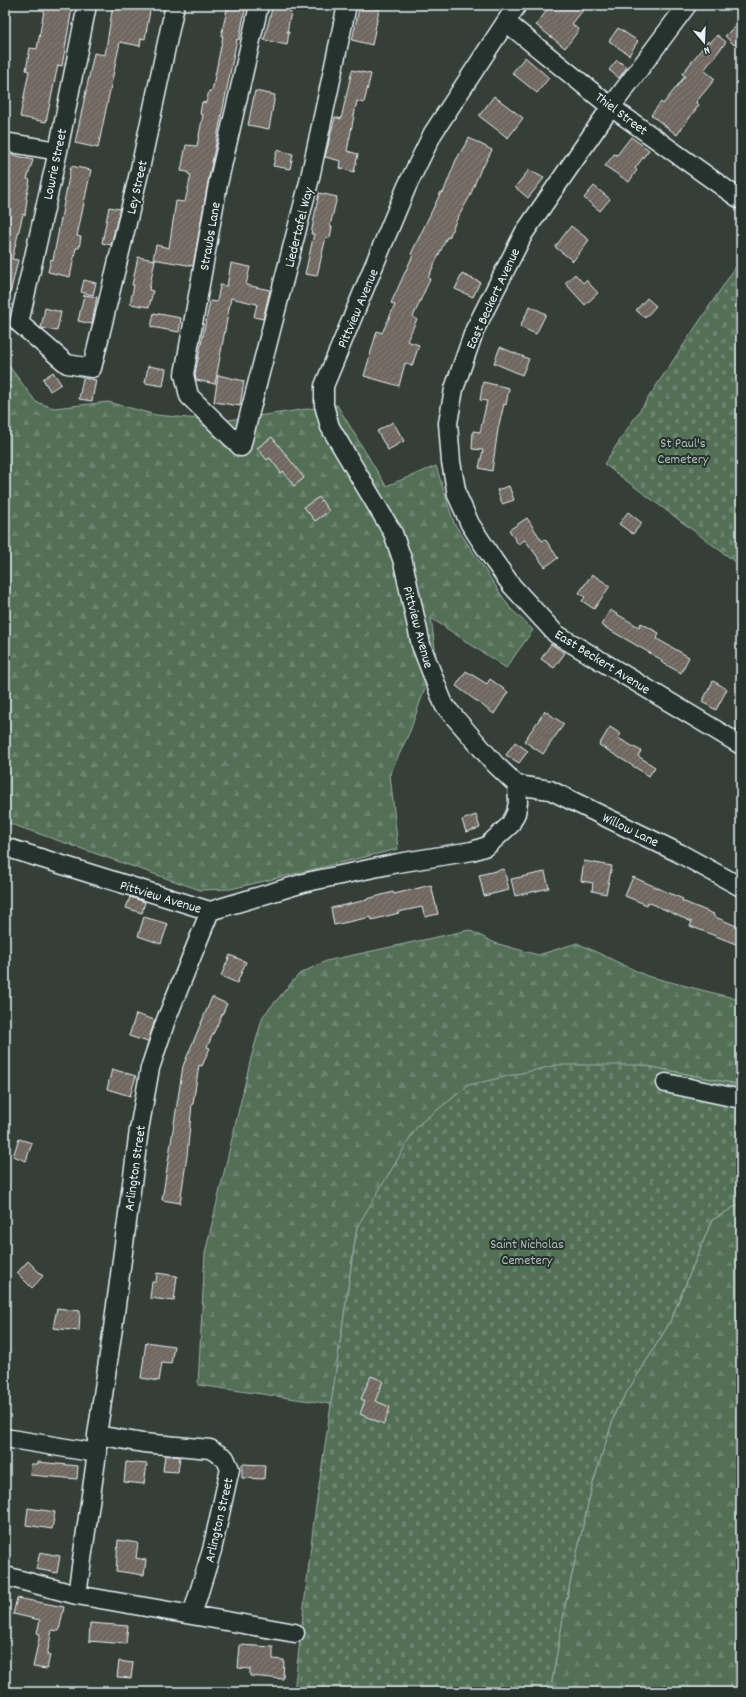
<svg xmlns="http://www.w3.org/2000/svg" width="746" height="1697" font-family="Dekko,sans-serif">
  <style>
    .forest { fill: url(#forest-firs); stroke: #9db0a8 }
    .cemetery { fill: url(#cemetery-stones); stroke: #9db0a8 }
    .building { fill: url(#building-hatch); stroke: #e8f1f8 }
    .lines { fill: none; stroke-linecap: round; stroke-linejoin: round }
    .minor-casing { stroke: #e8f1f8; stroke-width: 21 }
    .minor { stroke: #26332d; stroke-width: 18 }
    .labels { text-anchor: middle; stroke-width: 4; stroke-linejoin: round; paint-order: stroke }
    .street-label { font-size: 14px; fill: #e8f1f8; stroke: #26332d }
    .park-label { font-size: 14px; fill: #acbdb8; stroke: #26332d }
  </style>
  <defs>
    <pattern id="forest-firs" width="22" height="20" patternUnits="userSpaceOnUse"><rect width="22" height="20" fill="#526f57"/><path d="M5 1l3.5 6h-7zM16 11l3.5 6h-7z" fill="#6b8470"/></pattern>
    <pattern id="cemetery-stones" width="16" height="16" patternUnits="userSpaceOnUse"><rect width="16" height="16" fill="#526f57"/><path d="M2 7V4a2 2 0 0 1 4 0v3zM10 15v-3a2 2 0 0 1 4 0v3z" fill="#6b8470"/></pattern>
    <pattern id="building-hatch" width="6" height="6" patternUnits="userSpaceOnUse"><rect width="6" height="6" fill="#706860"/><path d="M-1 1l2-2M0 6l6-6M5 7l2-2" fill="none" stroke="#847e78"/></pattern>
  </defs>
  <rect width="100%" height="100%" fill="#353e37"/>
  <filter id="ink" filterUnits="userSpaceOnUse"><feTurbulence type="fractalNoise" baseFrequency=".025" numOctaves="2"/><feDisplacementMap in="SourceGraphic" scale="8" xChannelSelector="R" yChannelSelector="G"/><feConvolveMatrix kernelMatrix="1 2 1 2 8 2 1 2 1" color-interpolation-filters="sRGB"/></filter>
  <g filter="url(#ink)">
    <!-- forest -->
    <path class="forest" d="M5 365 9 366 36 402 54 408 108 402 156 415 221 421 337 405 386 486 436 466 454 523 510 608 533 630 506 668 431 618 436 656 410 731 390 774 398 849 231 889 200 890 5 822Z
      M469 930 495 943 538 955 577 943 647 976 741 1000V1085L642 1065 357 1227 331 1404 198 1385 205 1253 251 1058 263 1016 299 974 326 961Z
      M741 1203V1692H550L566 1601 592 1486 616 1410 669 1324 712 1220Z"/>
    <!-- cemetery -->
    <path class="cemetery" d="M741 259V566L604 464Z
      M557 1065H642L741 1085V1203L712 1220 669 1324 616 1410 592 1486 566 1601 550 1692H294L314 1520 357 1227 418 1125 469 1085Z"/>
    <!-- building -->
    <path class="building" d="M45 5H56L72 8 62 66 58 65 46 122 20 117 29 71 26 70 30 48 37 49Z
      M113 5H151L145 39 141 38 140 46 120 42 98 148 75 143 94 53 105 55Z
      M228 5H246L239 40 237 39 208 182 193 266 153 259 156 245 169 248 176 201 185 202 191 175 188 174V172L181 171 186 145 197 146 203 115 200 114 202 102 206 103 209 91H212L223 36H221Z
      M273 5 292 7 287 32H289L287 45 264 40Z
      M360 5H380L372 45 352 40Z
      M551 5H587L572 24 579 30 565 48 536 25Z
      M741 20V38L734 45 725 36Z
      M618 28 638 41 629 55 609 41Z
      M717 35 726 42 704 70 715 79 696 102 699 105 677 135 651 115 661 102 663 104 685 76 682 74 708 41 710 43Z
      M525 57 549 78 537 93 512 73Z
      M617 60 627 67 619 78 609 70Z
      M352 70 371 74 364 103 357 101 347 151 358 154 354 172 340 168 341 161 325 157 335 117 341 119Z
      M255 91 275 95 269 129 248 125Z
      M494 96 523 118 508 138 479 116Z
      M631 137 649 150 635 168 637 170 629 182 605 166 614 154 617 155Z
      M469 138 492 150 483 167 482 166 470 196 456 221 449 238 447 237 428 278 430 279 413 317 417 319 407 341 419 345 412 366 405 363 399 386 364 376 377 331 382 333 395 305 391 303 413 255 411 254 441 192 443 193 456 160Z
      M277 150 293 154 290 169 273 166Z
      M10 154 33 160 27 179 30 180 26 199H27L25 215 23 214 12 259 18 260 10 294 5 293V170Z
      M71 166 91 170 77 236 81 237 79 248H76L70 277 48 272 51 259 53 260Z
      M529 170 544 178 528 198 515 187Z
      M594 186 610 199 600 211 584 198Z
      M319 193 337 197 330 226 332 227 330 238 326 237 317 276 305 274 314 234H311Z
      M109 207 120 209 111 245 102 243Z
      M571 226 589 240 573 261 555 247Z
      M138 257 155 260 149 290 153 291 149 307 130 304 134 285H132Z
      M231 263 250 267 246 285 270 290 263 319 254 317 257 304 231 298 215 384 196 380 195 374 210 301 217 302 220 285 227 286Z
      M462 274 480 282 473 297 455 289Z
      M575 274 583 283 586 280 598 293 585 305 565 283Z
      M84 280 96 283 93 295 81 292Z
      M84 295 97 297 92 324 78 321Z
      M647 298 656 306 645 318 636 310Z
      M530 306 546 314 536 334 520 327Z
      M45 308 61 312 57 331 41 328Z
      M154 313 181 318 179 332 151 327Z
      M500 347 529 359 522 375 494 363Z
      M148 366 166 369 163 386 145 383Z
      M53 372 61 384 50 391 43 379Z
      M218 375 244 381 240 406 214 402Z
      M83 378 96 380 92 401 79 399Z
      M483 382 509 388 506 405 504 404 498 429 492 471 479 468 483 450 472 449 473 431 480 432 487 401 480 400Z
      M393 422 404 441 388 450 377 431Z
      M272 437 304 478 294 486 283 471 281 473 270 458 267 460 257 448Z
      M509 486 514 500 502 504 497 490Z
      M319 497 329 511 315 521 304 507Z
      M628 512 642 523 633 534 619 524Z
      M527 518 542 541 545 539 558 558 545 567 525 540 518 544 509 530Z
      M592 574 610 586 594 609 582 601 585 597 579 593Z
      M610 610 639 627 641 623 659 633 657 639 689 657 681 673 661 662 662 660 601 625Z
      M551 644 565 653 554 668 541 659Z
      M466 671 487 684 490 679 508 692 494 714 456 686Z
      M713 681 727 689 716 710 702 702Z
      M545 711 564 724 543 754 524 741Z
      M610 727 621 734 618 738 641 751 638 756 655 767 649 776 599 745Z
      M515 742 528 751 519 763 506 755Z
      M476 815 480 828 466 832 462 820Z
      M584 861 612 866 606 894 592 891 593 883 581 881Z
      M504 869 509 890 484 896 479 875Z
      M545 872 549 888 515 896 511 879Z
      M633 877 683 899 682 901 714 914 713 916 741 928V946L690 926 692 922 648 902 647 905 625 896Z
      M431 885 438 914 425 917 422 907 398 912 399 913 372 920 371 917 334 925 331 908 367 900V899L393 892 394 894Z
      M130 897 145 902 142 913 126 908Z
      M144 917 168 924 161 944 138 936Z
      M230 955 246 962 237 983 221 976Z
      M212 997 227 1004 207 1047 210 1048 202 1066 199 1065 193 1104H192L187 1156 180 1203 162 1200 183 1066Z
      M136 1014 155 1020 148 1042 129 1036Z
      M112 1069 136 1076 130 1096 107 1089Z
      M19 1139 32 1143 26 1161 13 1156Z
      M28 1261 43 1276 32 1288 17 1273Z
      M157 1273 177 1276 174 1301 150 1298 152 1282H156Z
      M57 1308 80 1311 79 1331 53 1328Z
      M146 1342 174 1346 171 1364 162 1363 159 1381 141 1378Z
      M371 1376 383 1381 375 1401 390 1407 384 1424 360 1414 365 1401 361 1399Z
      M165 1455 180 1457 178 1472 163 1471Z
      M38 1462 78 1466 77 1479 30 1475 31 1464H38Z
      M126 1462 147 1464 144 1484 124 1482Z
      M242 1464 265 1465 264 1479 242 1478Z
      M28 1508 55 1512 52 1529 26 1525Z
      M118 1540 138 1543 136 1558 146 1560 144 1575 116 1571Z
      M40 1552 60 1556 57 1573 36 1569Z
      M17 1598 64 1607 59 1631 52 1630 47 1655H50L47 1669 33 1667 40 1634 37 1633 40 1620 13 1614Z
      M90 1623 128 1626 126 1644 89 1641Z
      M240 1645 273 1647V1659L284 1660 283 1679 250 1676V1669L238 1668Z
      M119 1661 133 1663 131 1678 117 1677Z"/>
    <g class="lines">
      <!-- minor casing -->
      <g class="minor-casing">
        <path id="minor" d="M87 5 58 151 19 323 67 364 92 368 140 169 175 5
          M687 5 611 107 524 233 475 329 454 389 448 423 451 462 457 495 470 524 494 561 512 586 556 634 741 745
          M506 22 611 107 741 200
          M5 142 58 151
          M241 447 189 396 184 374 218 184 259 5
          M241 447 309 182 347 5
          M517 785 550 790 679 853 741 887
          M5 847 210 911 307 882 398 863 472 851 487 846 510 825 516 813 518 802 517 785 495 764 444 705 421 645 403 562 393 533 330 427 324 405V386L407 186 433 133 517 5
          M666 1083 741 1099
          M97 1435 143 1443 210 1449 225 1458 230 1469 227 1482 212 1550 192 1615
          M5 1438 97 1453
          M5 1576 77 1595 295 1633
          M77 1595 97 1453V1435L113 1328 139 1130 150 1068 166 1020 210 911"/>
      </g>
      <!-- minor -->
      <use href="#minor" class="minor"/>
    </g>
  </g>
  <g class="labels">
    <!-- street labels -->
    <g class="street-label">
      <text transform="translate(622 113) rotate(37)" y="5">Thiel Street</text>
      <text transform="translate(54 164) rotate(-78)" y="5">Lowrie Street</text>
      <text transform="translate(136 187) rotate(-77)" y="5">Ley Street</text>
      <text transform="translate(298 227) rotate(-76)" y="5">Liedertafel Way</text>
      <text transform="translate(209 236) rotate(-80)" y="5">Straubs Lane</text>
      <text transform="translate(492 298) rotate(-65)" y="5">East Beckert Avenue</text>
      <text transform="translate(357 308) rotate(-67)" y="5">Pittview Avenue</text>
      <text transform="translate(419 627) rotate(75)" y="5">Pittview Avenue</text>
      <text transform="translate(603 661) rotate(32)" y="5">East Beckert Avenue</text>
      <text transform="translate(631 829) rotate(26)" y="5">Willow Lane</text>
      <text transform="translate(161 896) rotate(17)" y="5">Pittview Avenue</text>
      <text transform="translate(134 1168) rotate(-82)" y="5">Arlington Street</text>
      <text transform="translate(218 1520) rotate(-77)" y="5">Arlington Street</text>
    </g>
    <!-- park labels -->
    <g class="park-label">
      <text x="683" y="447">St Paul's<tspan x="683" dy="16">Cemetery</tspan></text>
      <text x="527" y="1248">Saint Nicholas<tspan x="527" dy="16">Cemetery</tspan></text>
    </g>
  </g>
  <!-- margin -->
  <rect width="746" height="1697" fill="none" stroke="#26332d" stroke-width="20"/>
  <rect x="10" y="10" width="726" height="1677" fill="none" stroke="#e8f1f8" stroke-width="1.5" filter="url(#ink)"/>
  <!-- north arrow -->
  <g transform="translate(704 42) rotate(161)" stroke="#26332d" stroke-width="3" paint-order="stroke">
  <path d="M0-3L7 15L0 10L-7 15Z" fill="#e8f1f8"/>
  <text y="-6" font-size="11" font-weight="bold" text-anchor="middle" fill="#e8f1f8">N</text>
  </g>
</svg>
